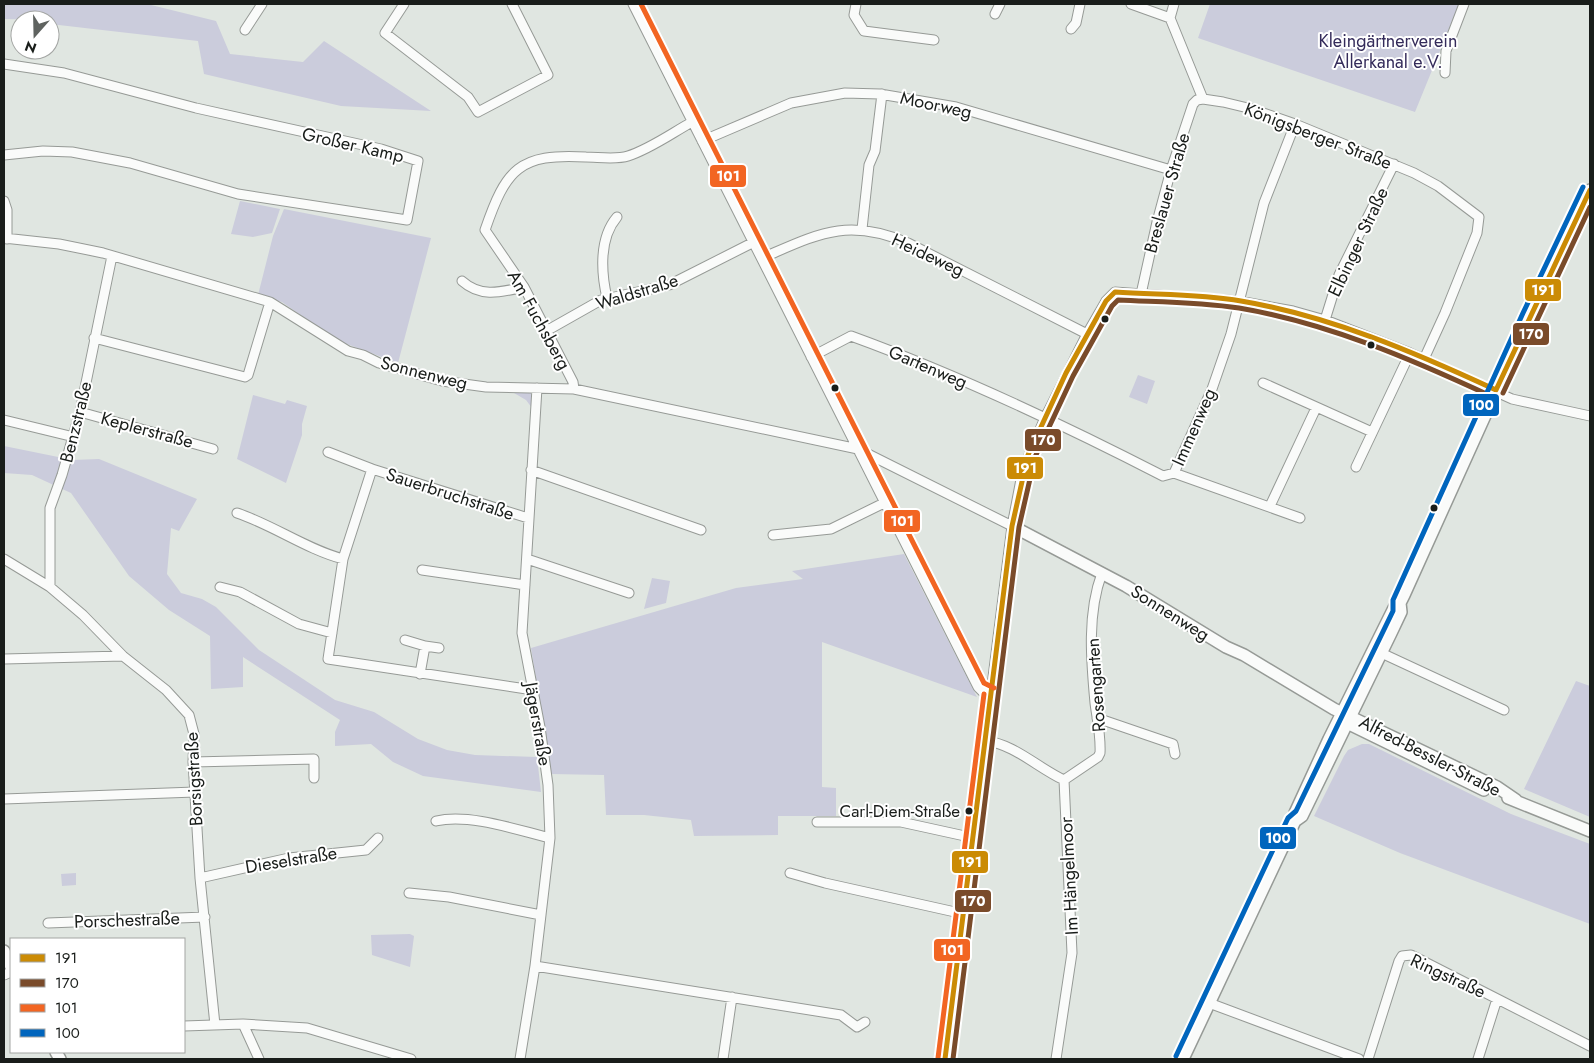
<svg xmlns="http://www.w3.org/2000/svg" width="1594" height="1063" font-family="Jost,sans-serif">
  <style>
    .green { fill: #cbccdc }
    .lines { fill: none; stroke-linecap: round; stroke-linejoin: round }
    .minor-casing { stroke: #969a96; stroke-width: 11 }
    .tertiary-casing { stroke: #969a96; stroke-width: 14 }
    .minor { stroke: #fafbfa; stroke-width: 9 }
    .tertiary { stroke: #fafbfa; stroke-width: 11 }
    .bus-1-casing { stroke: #fff; stroke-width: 9 }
    .bus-2-casing { stroke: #fff; stroke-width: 9 }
    .bus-3-casing { stroke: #fff; stroke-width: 9 }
    .bus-4-casing { stroke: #fff; stroke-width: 9 }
    .bus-1 { stroke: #cb8b05; stroke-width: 5 }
    .bus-2 { stroke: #7a4b2a; stroke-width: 5 }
    .bus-3 { stroke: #f26522; stroke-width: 5 }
    .bus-4 { stroke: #0065bd; stroke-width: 5 }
    .bus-dot { fill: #191d1a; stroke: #fff; stroke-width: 2 }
    .labels { text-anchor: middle; stroke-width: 4; stroke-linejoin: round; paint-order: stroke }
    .bus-label { font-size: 17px; fill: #191d1a; stroke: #fff; text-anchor: end }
    .park-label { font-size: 18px; fill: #342b5a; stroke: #fff }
    .street-label { font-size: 18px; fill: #191d1a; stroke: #fff }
    .line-badge { stroke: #fff; stroke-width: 2 }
    .badge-label { font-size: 14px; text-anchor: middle; font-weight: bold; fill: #fff }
  </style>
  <rect width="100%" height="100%" fill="#e0e6e1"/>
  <!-- green -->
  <path class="green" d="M4 4H147L216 21 230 54 303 62 324 41 431 111 341 106 204 74 198 41 50 24V20L4 19Z
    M1210 4H1459L1415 112 1198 38Z
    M240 201 280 209 272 233 253 237 231 234Z
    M284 209 431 238 398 363 336 340 282 302 258 295 273 236Z
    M1138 375 1155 381 1147 404 1129 397Z
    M514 393H531L532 408 526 400Z
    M253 395 285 404 287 400 307 406 302 424V435L286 483 237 459Z
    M4 446 73 460 99 459 197 499 179 531 171 528 167 574 181 593 202 599 216 607 259 650 335 700 374 712 418 739 447 750 475 755 537 757 541 792 423 776 393 762 371 744 335 746V732L340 720 243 657V687L211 689 210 636 169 610 129 576 71 493 32 475 4 473Z
    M904 554 977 697 822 642V787L836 788V816H778V835L694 836 691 820 644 815H606L604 775 551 774 531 648 736 588 803 579 792 571Z
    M652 578 670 581 666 603 644 609Z
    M1576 681 1590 686V817L1524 789Z
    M1362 744H1369L1511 814 1590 844V924L1400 853 1314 816 1344 756 1348 750Z
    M76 873V885L62 886 61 874Z
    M410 934 414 936 410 967 372 955 371 935Z"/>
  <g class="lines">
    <!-- minor casing -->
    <g class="minor-casing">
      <path id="minor" d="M404 4 385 33 468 97 478 112 548 75 512 4
        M633 4 978 687 983 692 991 695
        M856 4 854 15 864 31 934 40
        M1131 4 1170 18 1203 99
        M995 14 1000 4
        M1170 18 1174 4
        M1071 29 1076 23 1080 4
        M245 30 262 4
        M4 64 64 73 196 108 381 149 418 161 407 220 238 194 130 163 72 152 43 151 4 155
        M1445 73 1446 51 1464 4
        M702 141 791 103 845 93 880 94 956 107 1171 170
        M4 201 7 210V239
        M862 229 869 165 875 151 882 94
        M4 238 59 244 103 253 270 302 348 351 363 355 379 363 442 381 486 387 574 389 858 449 1012 526
        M762 258C818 234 847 217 908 243L1087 334
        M462 281C481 298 501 292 524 287
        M1141 294 1157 222 1171 170 1193 104 1197 100 1203 99 1223 102 1252 109 1295 124 1414 173 1438 186 1479 217 1477 233 1445 313 1424 359
        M607 298C601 272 599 238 617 217
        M1325 320 1339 275 1394 164
        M548 330 601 300 669 285 754 242
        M94 338 245 377 248 375 270 302
        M811 357 851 336C958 375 1062 424 1163 476L1174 473 1212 389 1231 334 1264 203 1295 124
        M1263 383 1372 432
        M574 389 573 382 524 287 485 230C506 169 519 153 586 157 598 157 616 160 628 156 650 149 672 133 692 122
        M80 412 213 449
        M4 420 74 437
        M328 452 372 469
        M1356 467 1410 353
        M531 470 701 530
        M1174 473 1300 518
        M1270 506 1316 408
        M237 513C273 525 306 549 343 559
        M528 518 372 469 343 559 328 659 533 690
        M773 535 831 529 884 503
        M4 559 50 587 83 615 123 656 166 690 189 715 194 734 193 762 200 878 215 1025
        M527 559 629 593
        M422 570 525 585
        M50 587V508L62 475 80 412 112 256
        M220 587 240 592 299 624 332 633
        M405 640 425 646 420 674
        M425 646 439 648
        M1377 651 1504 710
        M4 659 123 656
        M1097 718 1173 744 1175 754
        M986 741C1014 744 1038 768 1064 780L1072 953 1056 1059
        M193 762 314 759V778
        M1064 780 1098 757 1100 753C1101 736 1097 719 1095 703 1091 660 1087 613 1102 573
        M4 799 195 792
        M436 821C469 813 517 830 550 838
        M817 822H901L974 838
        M790 873 825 883 964 914
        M200 878 289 858 366 850 378 838
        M409 893 449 897 541 915
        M48 923 205 917
        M535 966 841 1015 857 1027 865 1022
        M4 975 11 972
        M1209 1003 1359 1059
        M243 1024 259 1059
        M184 1026 243 1024 307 1028 411 1059
        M520 1059 535 966 550 838 548 785 540 727 522 633 537 388
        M723 1059 732 997
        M945 1059 1012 526 1023 469 1045 418 1087 334 1106 301 1115 292 1239 301 1293 311 1325 320 1410 353 1512 399 1590 416
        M1368 1059 1399 961 1402 956 1411 955 1590 1046
        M1478 1059 1497 999"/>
    </g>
    <!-- tertiary casing -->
    <g class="tertiary-casing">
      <path id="tertiary" d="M1012 526 1126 586 1226 647 1244 655 1334 709 1497 787 1516 800
        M1341 720 1484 790
        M1508 798 1590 831
        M1295 821V813L1329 739 1394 608 1400 603
        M4 951 11 967
        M56 1052 60 1059
        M1183 1059 1295 821 1302 816 1391 633 1401 612 1400 603 1404 595 1530 316 1590 190"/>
    </g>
    <!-- minor -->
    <use href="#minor" class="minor"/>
    <!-- tertiary -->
    <use href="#tertiary" class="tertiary"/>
    <!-- bus-1 casing -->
    <g class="bus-1-casing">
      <path id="bus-1" d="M1496 390 1590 190
        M945 1059 1012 526 1028 455 1066 373 1106 301 1115 292C1157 295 1199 294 1241 301 1330 316 1414 352 1496 390"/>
    </g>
    <!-- bus-2 casing -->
    <g class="bus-2-casing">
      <path id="bus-2" d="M1503 393 1590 207
        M953 1059 1019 527 1035 457 1073 376 1112 306 1118 300C1158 302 1199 302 1239 308 1328 323 1411 359 1493 397"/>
    </g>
    <!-- bus-3 casing -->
    <g class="bus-3-casing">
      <path id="bus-3" d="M641 4 984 683 994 688
        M938 1058 984 694"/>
    </g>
    <!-- bus-4 casing -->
    <g class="bus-4-casing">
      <path id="bus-4" d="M1176 1056 1288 818 1296 811 1393 611V600L1523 313 1583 187"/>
    </g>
    <!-- bus-1 -->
    <use href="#bus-1" class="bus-1"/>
    <!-- bus-2 -->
    <use href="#bus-2" class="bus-2"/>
    <!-- bus-3 -->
    <use href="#bus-3" class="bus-3"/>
    <!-- bus-4 -->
    <use href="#bus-4" class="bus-4"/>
  </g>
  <!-- markers -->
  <g class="bus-dot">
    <circle cx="1105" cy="319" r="4.5"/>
    <circle cx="1371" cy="345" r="4.5"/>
    <circle cx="835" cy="388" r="4.5"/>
    <circle cx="1434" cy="508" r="4.5"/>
    <circle cx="969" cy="811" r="4.5"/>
  </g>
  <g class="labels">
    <!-- bus labels -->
    <g class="bus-label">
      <text x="960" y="817">Carl-Diem-Straße</text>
    </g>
    <!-- park labels -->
    <g class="park-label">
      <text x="1388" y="47">Kleingärtnerverein<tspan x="1388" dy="21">Allerkanal e.V.</tspan></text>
    </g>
    <!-- street labels -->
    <g class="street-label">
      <text transform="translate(936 105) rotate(12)" y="6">Moorweg</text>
      <text transform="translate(1318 136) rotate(21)" y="6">Königsberger Straße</text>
      <text transform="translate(353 145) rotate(13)" y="6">Großer Kamp</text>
      <text transform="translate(1167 193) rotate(-74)" y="6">Breslauer Straße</text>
      <text transform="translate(1358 242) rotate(-65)" y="6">Elbinger Straße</text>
      <text transform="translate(928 255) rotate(25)" y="6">Heideweg</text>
      <text transform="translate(637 292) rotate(-17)" y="6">Waldstraße</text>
      <text transform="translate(539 320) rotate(61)" y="6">Am Fuchsberg</text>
      <text transform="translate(928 367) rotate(23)" y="6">Gartenweg</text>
      <text transform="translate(424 373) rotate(14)" y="6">Sonnenweg</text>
      <text transform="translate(76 422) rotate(-76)" y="6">Benzstraße</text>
      <text transform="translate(1194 427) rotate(-66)" y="6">Immenweg</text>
      <text transform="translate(147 430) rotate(15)" y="6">Keplerstraße</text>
      <text transform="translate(450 494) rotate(18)" y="6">Sauerbruchstraße</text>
      <text transform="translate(1170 613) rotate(32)" y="6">Sonnenweg</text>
      <text transform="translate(1096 685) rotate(-94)" y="6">Rosengarten</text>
      <text transform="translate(538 724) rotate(80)" y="6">Jägerstraße</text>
      <text transform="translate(1430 756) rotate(27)" y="6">Alfred-Bessler-Straße</text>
      <text transform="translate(194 779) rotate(-93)" y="6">Borsigstraße</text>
      <text transform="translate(291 860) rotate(-9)" y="6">Dieselstraße</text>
      <text transform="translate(1069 876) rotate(-93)" y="6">Im Hängelmoor</text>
      <text transform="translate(127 920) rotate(-2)" y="6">Porschestraße</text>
      <text transform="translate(1448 976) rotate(25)" y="6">Ringstraße</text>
    </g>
  </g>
  <g class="line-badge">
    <rect x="709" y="164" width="38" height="24" rx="5" fill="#f26522"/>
    <rect x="1524" y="278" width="38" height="24" rx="5" fill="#cb8b05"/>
    <rect x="1512" y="322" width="38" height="24" rx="5" fill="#7a4b2a"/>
    <rect x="1462" y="393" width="38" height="24" rx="5" fill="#0065bd"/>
    <rect x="1024" y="428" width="38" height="24" rx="5" fill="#7a4b2a"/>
    <rect x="1006" y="456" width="38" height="24" rx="5" fill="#cb8b05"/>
    <rect x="883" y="509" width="38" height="24" rx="5" fill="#f26522"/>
    <rect x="1259" y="826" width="38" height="24" rx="5" fill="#0065bd"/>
    <rect x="951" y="850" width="38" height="24" rx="5" fill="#cb8b05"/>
    <rect x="954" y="889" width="38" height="24" rx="5" fill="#7a4b2a"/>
    <rect x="933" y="938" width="38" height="24" rx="5" fill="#f26522"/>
  </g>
  <g class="badge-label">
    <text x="728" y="181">101</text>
    <text x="1543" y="295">191</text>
    <text x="1531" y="339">170</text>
    <text x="1481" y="410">100</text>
    <text x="1043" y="445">170</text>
    <text x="1025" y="473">191</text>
    <text x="902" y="526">101</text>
    <text x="1278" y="843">100</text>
    <text x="970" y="867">191</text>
    <text x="973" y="906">170</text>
    <text x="952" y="955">101</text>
  </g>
  <!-- border -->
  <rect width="1594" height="1063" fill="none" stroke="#191d1a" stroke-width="10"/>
  <!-- legend -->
  <rect x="10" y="938" width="175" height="115" fill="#ffffff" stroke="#a3a5a3"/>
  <rect x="20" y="954" width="25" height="8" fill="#cb8b05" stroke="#a3a5a3"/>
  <text x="55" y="963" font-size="15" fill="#191d1a">191</text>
  <rect x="20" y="979" width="25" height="8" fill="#7a4b2a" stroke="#a3a5a3"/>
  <text x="55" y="988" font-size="15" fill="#191d1a">170</text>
  <rect x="20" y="1004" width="25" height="8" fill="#f26522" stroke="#a3a5a3"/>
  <text x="55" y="1013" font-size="15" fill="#191d1a">101</text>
  <rect x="20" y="1029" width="25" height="8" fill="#0065bd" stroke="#a3a5a3"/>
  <text x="55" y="1038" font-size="15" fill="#191d1a">100</text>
  <!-- north arrow -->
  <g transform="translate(35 35) rotate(200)"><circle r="24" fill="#ffffff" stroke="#a3a5a3"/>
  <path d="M0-4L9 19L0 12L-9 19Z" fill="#5f6360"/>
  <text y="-8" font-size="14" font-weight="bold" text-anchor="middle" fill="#191d1a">N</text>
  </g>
</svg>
